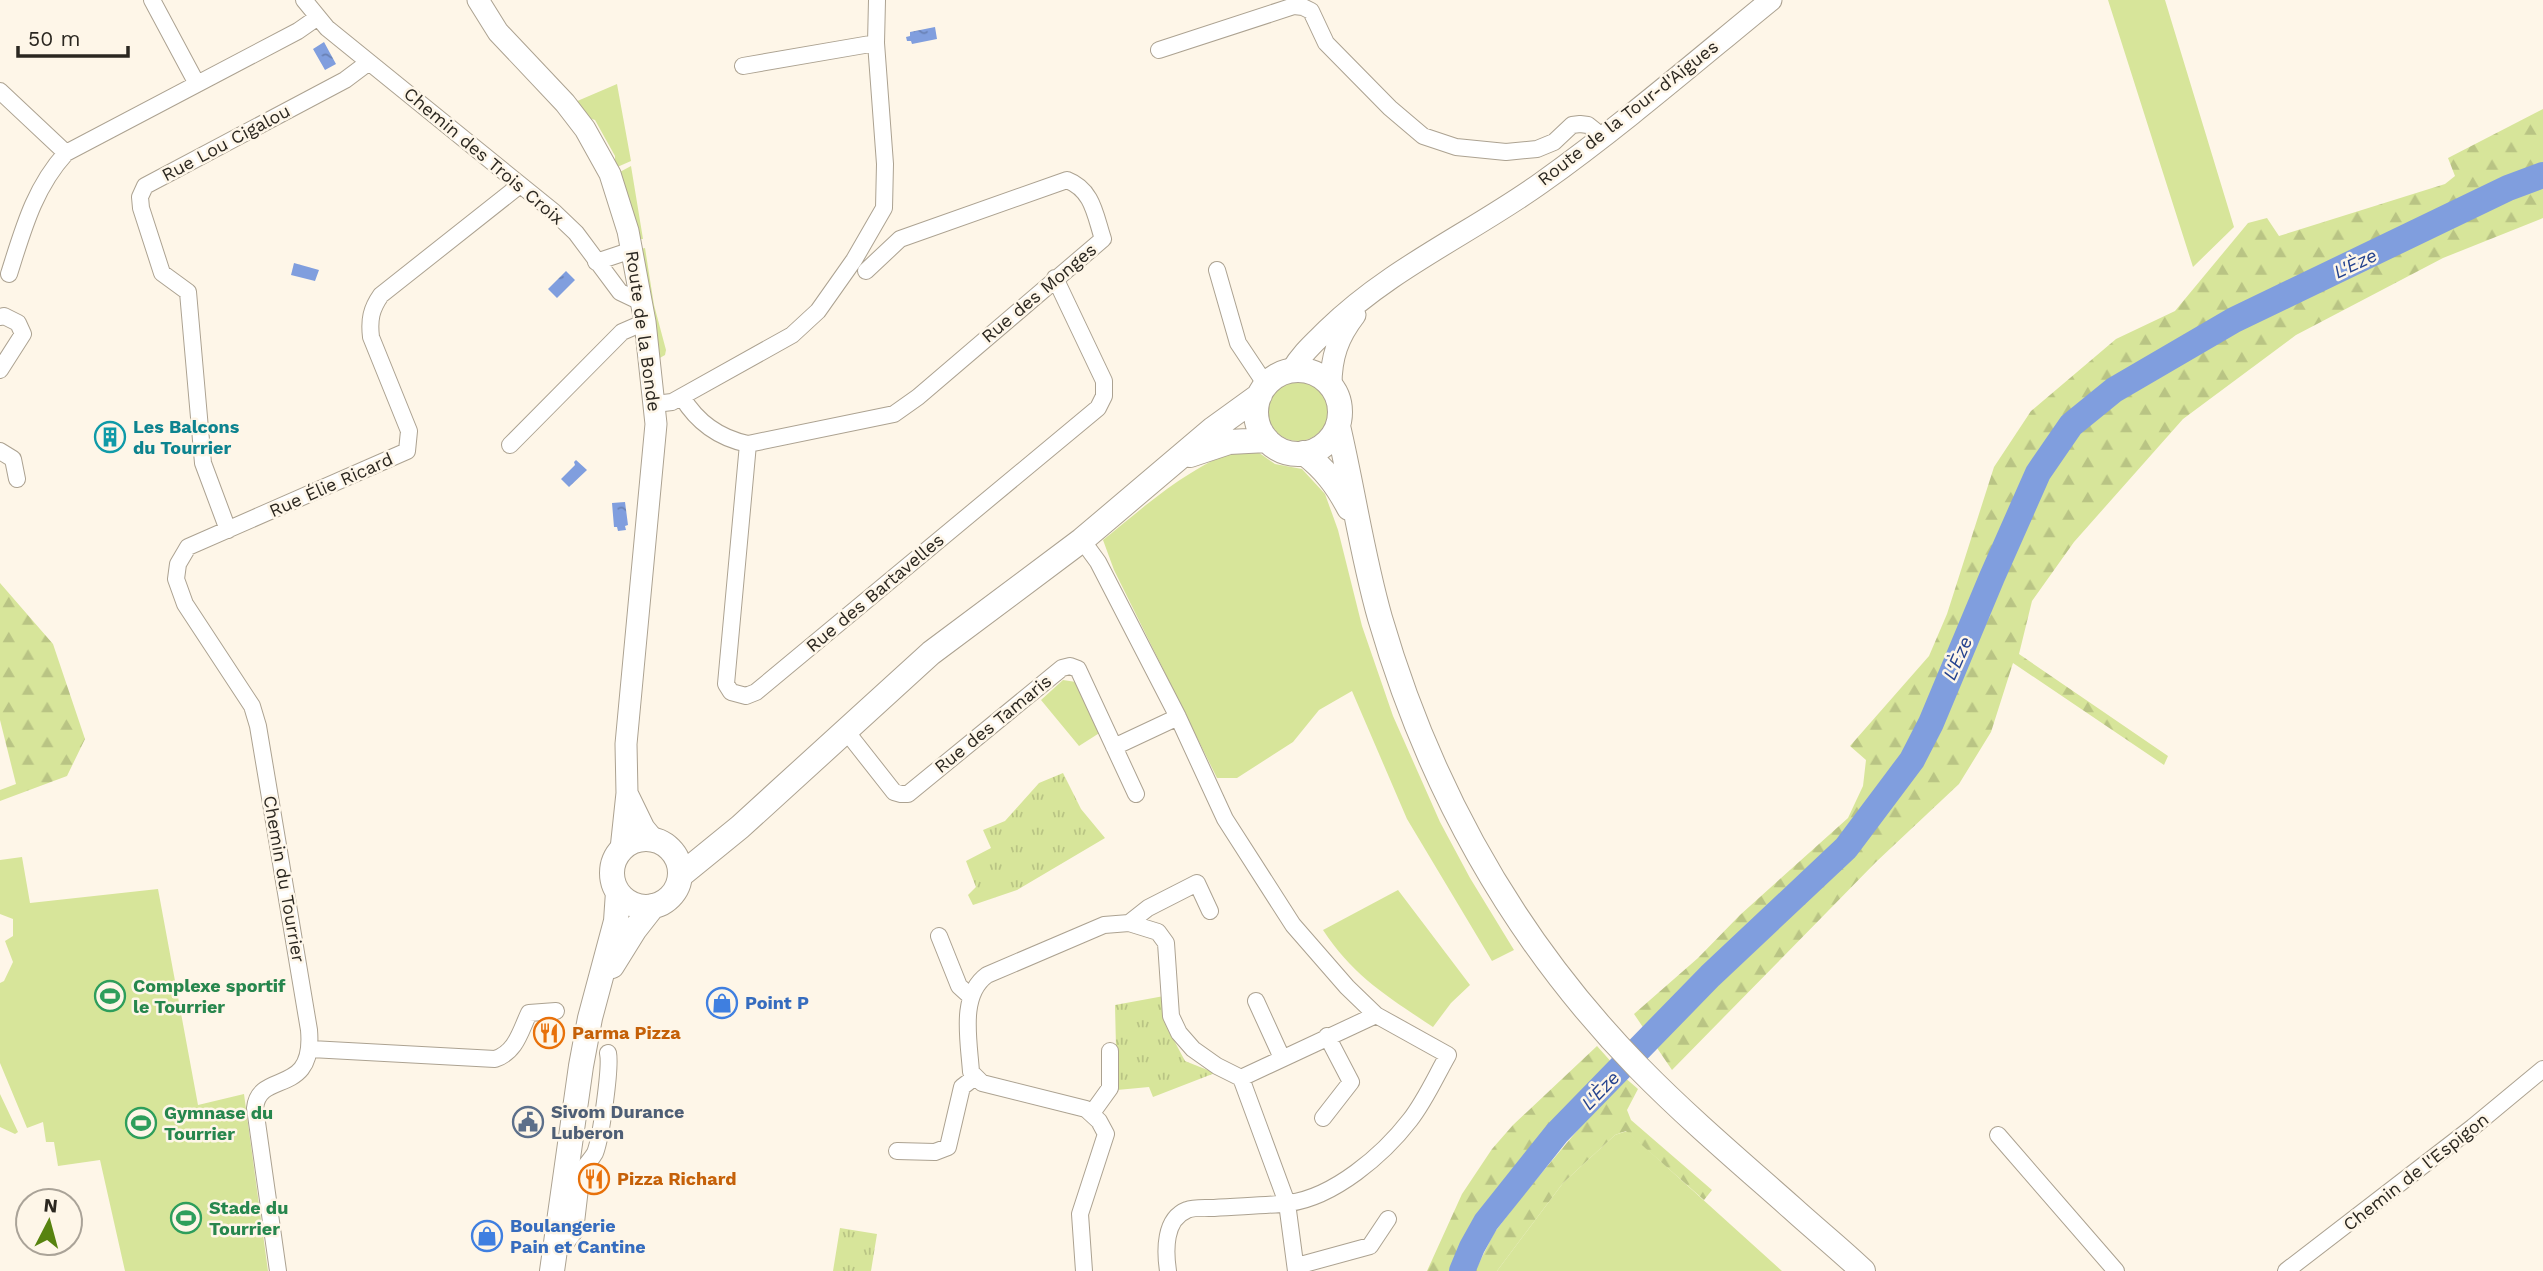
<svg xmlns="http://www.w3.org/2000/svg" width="2543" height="1271" font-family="'Work Sans',sans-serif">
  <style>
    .grass { fill: #d7e59a }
    .forest { fill: url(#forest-firs) }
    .park { fill: url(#park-tufts) }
    .water { fill: url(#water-ripples) }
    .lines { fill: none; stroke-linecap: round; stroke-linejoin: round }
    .river { stroke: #809ede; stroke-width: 26 }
    .minor-casing { stroke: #aca291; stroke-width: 18 }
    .secondary-casing { stroke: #aca291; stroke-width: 23 }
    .primary-casing { stroke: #aca291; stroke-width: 26 }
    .minor { stroke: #fff; stroke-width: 16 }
    .secondary { stroke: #fff; stroke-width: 21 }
    .primary { stroke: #fff; stroke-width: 24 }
    .labels { text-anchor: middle; stroke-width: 5; stroke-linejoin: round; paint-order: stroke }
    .street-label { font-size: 18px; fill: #2b2720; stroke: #fef6e8 }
    .culture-label { font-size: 18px; font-weight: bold; fill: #0d838f; stroke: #fef6e8; text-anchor: start }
    .leisure-label { font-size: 18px; font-weight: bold; fill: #27864d; stroke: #fef6e8; text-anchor: start }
    .shop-label { font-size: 18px; font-weight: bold; fill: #366cbe; stroke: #fef6e8; text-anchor: start }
    .food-label { font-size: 18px; font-weight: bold; fill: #c56008; stroke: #fef6e8; text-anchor: start }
    .service-label { font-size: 18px; font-weight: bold; fill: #4e5e75; stroke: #fef6e8; text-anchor: start }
    .water-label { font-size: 19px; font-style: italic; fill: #24428e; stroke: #fef6e8 }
  </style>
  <defs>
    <pattern id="forest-firs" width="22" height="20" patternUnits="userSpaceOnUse" patternTransform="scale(1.75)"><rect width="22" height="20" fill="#d7e59a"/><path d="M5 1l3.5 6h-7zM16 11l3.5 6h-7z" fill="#b9c484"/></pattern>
    <pattern id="park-tufts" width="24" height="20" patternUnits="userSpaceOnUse" patternTransform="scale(1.75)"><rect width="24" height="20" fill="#d7e59a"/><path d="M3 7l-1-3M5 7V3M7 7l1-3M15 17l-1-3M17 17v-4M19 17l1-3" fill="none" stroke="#b9c484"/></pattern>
    <pattern id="water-ripples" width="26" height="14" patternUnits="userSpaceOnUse" patternTransform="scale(1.75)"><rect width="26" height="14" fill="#809ede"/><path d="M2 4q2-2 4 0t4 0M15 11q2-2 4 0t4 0" fill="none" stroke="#6981b4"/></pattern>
  </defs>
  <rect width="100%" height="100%" fill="#fef6e8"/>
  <!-- grass -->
  <path class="grass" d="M2108 0H2165L2234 227 2193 267Z
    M617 84 631 161 615 168V156L595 120 585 117 575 102Z
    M631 166 643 239H637L618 173Z
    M645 248 654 305 666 350 665 355 658 359 640 249Z
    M1268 411a30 30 0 1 1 60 0a30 30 0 1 1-60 0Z
    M1238 449 1258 452 1275 464 1302 469 1325 494 1338 530 1362 626 1393 716 1440 822 1470 878 1514 950 1492 961 1407 819 1352 691 1319 710 1293 742 1237 778H1217L1114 570 1103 540C1149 503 1182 472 1238 449Z
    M1063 680 1076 682 1101 732 1079 746 1041 700Z
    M22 857 30 903 158 889 198 1105 244 1094 268 1271H125L100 1160 58 1166 54 1142H46L43 1122 27 1128 0 1063V983L4 981 13 962 5 941 13 936V919L0 914V860Z
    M1398 890 1470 985 1451 1003 1433 1027C1388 997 1353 976 1323 930Z
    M0 1094 18 1132 15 1134 0 1127Z
    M1627 1131 1782 1271H1497L1563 1183 1615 1135Z"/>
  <!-- forest -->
  <path class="forest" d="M2543 109V218L2443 258 2296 335 2183 419 2074 542 2032 601 2019 654 2168 756 2164 765 2013 663 1991 732 1959 784 1876 862 1672 1070 1634 1014 1698 958 1740 915 1848 818 1863 786 1866 760 1850 746 1929 656 1947 614 1994 467 2031 411 2116 339 2175 311 2248 223 2267 218 2279 236 2445 184 2455 176 2448 158Z
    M0 583 53 644 85 739 67 776 0 801V790L16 784 0 720Z
    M1597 1046 1614 1065 1503 1185 1471 1230 1454 1271H1427L1462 1194 1492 1149 1513 1125Z
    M1623 1076 1638 1089 1627 1110 1631 1120 1712 1190 1704 1200 1626 1131 1615 1135 1563 1183 1497 1271H1475L1494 1233 1524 1194Z"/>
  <!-- park -->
  <path class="park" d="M1063 773 1081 809 1105 838 1017 890 973 905 968 895 976 887 966 861 991 848 983 830 1005 821 1039 783Z
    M1164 996 1168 1029 1185 1061 1215 1073 1153 1097 1149 1087 1117 1090 1115 1005Z
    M840 1228 877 1234 871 1271H833Z"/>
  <!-- water -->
  <path class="water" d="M935 27 937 39 912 44 911 41H907L906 37 910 36V32Z
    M324 42 336 64 325 70 313 49Z
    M294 263 319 270 315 281 291 275Z
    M566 271 575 280 557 298 548 289Z
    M576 460 587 470 569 487 561 479 575 465 574 462Z
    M625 502 628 525 625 526 626 530 618 531 617 527H614L612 503Z"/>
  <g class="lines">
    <!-- river -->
    <path class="river" d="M1462 1271 1472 1247 1486 1222 1557 1133 1710 976 1846 848 1912 760 1931 723 1992 577 2038 473 2071 425 2114 390 2234 320 2508 188 2543 175"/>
    <!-- minor casing -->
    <g class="minor-casing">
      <path id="minor" d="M152 0 197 84
        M304 0 327 28 554 212 576 233 620 292 641 302
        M1159 50 1294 6 1303 7 1311 11 1326 43 1390 108 1423 136 1456 147 1506 152 1537 149 1554 142 1572 125 1580 124 1588 125 1603 137
        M743 66 876 43
        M0 91 66 153
        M596 262 632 250
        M1217 270 1238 343 1266 385
        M9 274C23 230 34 188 66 153L298 31 318 17
        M0 317 4 316 18 323 23 334 0 370
        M682 397C697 422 719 438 748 444L894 414 918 397 1103 239C1095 215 1093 190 1067 180L900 239 866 271
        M655 404 672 402 792 335 818 311 854 260 884 208 885 164 876 43 877 0
        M748 444 726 684 731 692 746 696 756 692 1098 408 1104 396V381L1055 278
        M510 445 622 332 645 322
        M0 451 13 459 17 479
        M228 530 203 463 188 292 162 273 141 208 140 197 145 186 345 80 369 62
        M1082 540 1098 562 1178 717 1225 819 1293 925 1347 987 1376 1015 1448 1055C1436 1076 1425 1101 1410 1120 1383 1155 1334 1197 1289 1203 1264 1206 1239 1206 1214 1208 1206 1208 1194 1207 1187 1210 1164 1219 1165 1251 1168 1271
        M846 731 894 792 901 794H908L1062 668 1070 666 1078 669 1136 794
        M1114 747 1178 717
        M1129 923 1148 908 1197 883 1210 911
        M939 936 959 986 970 996
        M1256 1001 1282 1058
        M311 1049 495 1059C516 1052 520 1032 529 1013L556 1011
        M1241 1078 1287 1203 1296 1271
        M1092 1113 1110 1088V1051
        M1323 1118 1351 1082 1327 1036
        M1998 1135 2116 1271
        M897 1151 935 1152 948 1147 962 1087 975 1077
        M556 1251 566 1243 575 1231 582 1171C586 1164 591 1160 595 1153 601 1138 611 1067 608 1053
        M1297 1266 1370 1246 1388 1219
        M278 1271 255 1108C259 1069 315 1098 309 1030L258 726 252 706 185 604 176 579 178 564 188 547 407 451 409 431 371 337C369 320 371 309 381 295L520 185
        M1084 1271 1080 1214 1106 1134 1099 1121 1086 1109 982 1083 971 1072C969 1041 959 995 987 975L1104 925 1129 923 1158 932 1166 943 1171 1016 1179 1033 1193 1049 1217 1066 1241 1078 1376 1015
        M2286 1271 2473 1127 2543 1069"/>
    </g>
    <!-- secondary casing -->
    <g class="secondary-casing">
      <path id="secondary" d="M478 0 498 32 565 103 585 129 610 174 628 231 645 322 656 424 626 744 627 793 621 849
        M1292 370C1301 354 1314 343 1327 330 1389 269 1471 233 1541 183 1621 126 1695 62 1771 0
        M1331 385C1331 357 1338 337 1355 315
        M627 793 644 828 653 839"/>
    </g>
    <!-- primary casing -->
    <g class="primary-casing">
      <path id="primary" d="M1256 412a42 42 0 1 1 84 0a42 42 0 1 1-84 0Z
        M1338 426C1353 490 1362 555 1380 618 1430 790 1514 940 1639 1068 1687 1117 1740 1162 1792 1208 1815 1229 1840 1249 1863 1271
        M1304 453C1325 469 1337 485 1349 508
        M1190 455 1229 442 1267 440
        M612 873a34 34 0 1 1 68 0a34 34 0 1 1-68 0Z
        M681 875 740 827 931 653 1082 540 1213 429 1260 395
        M612 966 635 929 653 906
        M552 1271 581 1066 590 1018 616 921 618 892"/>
    </g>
    <!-- minor -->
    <use href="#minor" class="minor"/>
    <!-- secondary -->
    <use href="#secondary" class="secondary"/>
    <!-- primary -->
    <use href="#primary" class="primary"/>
  </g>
  <!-- icons -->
  <defs>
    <g id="building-ring" transform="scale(1.575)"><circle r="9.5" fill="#fef6e8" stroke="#0f9aa8" stroke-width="1.5"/><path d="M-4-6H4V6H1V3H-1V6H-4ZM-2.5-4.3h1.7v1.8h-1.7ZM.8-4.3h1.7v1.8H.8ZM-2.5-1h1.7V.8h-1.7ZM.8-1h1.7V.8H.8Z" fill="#0f9aa8"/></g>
    <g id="stadium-ring" transform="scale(1.575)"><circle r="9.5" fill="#fef6e8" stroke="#2e9e5b" stroke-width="1.5"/><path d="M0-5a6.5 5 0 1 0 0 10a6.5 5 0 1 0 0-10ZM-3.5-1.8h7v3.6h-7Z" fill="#2e9e5b"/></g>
    <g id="shop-ring" transform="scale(1.575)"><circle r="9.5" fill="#fef6e8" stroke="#3f7fe0" stroke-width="1.5"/><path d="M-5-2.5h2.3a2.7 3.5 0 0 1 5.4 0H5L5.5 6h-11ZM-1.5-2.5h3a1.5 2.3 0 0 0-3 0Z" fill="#3f7fe0"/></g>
    <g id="restaurant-ring" transform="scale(1.575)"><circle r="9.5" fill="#fef6e8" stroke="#e8710a" stroke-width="1.5"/><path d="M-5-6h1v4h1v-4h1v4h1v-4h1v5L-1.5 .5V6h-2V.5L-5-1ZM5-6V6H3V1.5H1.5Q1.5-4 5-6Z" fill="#e8710a"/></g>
    <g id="civic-ring" transform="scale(1.575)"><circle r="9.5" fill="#fef6e8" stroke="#5c6f8a" stroke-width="1.5"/><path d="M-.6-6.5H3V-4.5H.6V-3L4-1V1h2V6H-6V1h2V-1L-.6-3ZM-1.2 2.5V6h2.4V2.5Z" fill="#5c6f8a"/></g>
  </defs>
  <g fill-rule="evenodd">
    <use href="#building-ring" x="110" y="437"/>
    <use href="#stadium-ring" x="110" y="996"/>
    <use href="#shop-ring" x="722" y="1003"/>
    <use href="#restaurant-ring" x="549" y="1033"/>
    <use href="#civic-ring" x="528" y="1122"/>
    <use href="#stadium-ring" x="141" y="1123"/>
    <use href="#restaurant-ring" x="594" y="1179"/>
    <use href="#stadium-ring" x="186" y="1218"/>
    <use href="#shop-ring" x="487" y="1236"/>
  </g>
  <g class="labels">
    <!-- street labels -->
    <g class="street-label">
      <text transform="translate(1628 113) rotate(-38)" y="6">Route de la Tour-d'Aigues</text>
      <text transform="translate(226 143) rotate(-28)" y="6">Rue Lou Cigalou</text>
      <text transform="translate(484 156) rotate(40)" y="6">Chemin des Trois Croix</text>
      <text transform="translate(1039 293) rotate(-40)" y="6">Rue des Monges</text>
      <text transform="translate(643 331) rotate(82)" y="6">Route de la Bonde</text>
      <text transform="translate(331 485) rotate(-24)" y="6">Rue Élie Ricard</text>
      <text transform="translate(875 593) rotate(-40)" y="6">Rue des Bartavelles</text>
      <text transform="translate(993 724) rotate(-39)" y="6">Rue des Tamaris</text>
      <text transform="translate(284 879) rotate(80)" y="6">Chemin du Tourrier</text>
      <text transform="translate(2416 1172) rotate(-38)" y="6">Chemin de l'Espigon</text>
    </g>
    <!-- culture labels -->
    <g class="culture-label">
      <text x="133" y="433">Les Balcons<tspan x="133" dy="21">du Tourrier</tspan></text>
    </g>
    <!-- leisure labels -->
    <g class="leisure-label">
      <text x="133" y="992">Complexe sportif<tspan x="133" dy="21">le Tourrier</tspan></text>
      <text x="164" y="1119">Gymnase du<tspan x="164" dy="21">Tourrier</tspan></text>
      <text x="209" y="1214">Stade du<tspan x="209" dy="21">Tourrier</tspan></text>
    </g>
    <!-- shop labels -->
    <g class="shop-label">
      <text x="745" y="1009">Point P</text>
      <text x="510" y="1232">Boulangerie<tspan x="510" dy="21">Pain et Cantine</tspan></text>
    </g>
    <!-- food labels -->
    <g class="food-label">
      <text x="572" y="1039">Parma Pizza</text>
      <text x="617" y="1185">Pizza Richard</text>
    </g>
    <!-- service labels -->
    <g class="service-label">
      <text x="551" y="1118">Sivom Durance<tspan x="551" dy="21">Luberon</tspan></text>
    </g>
    <!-- water labels -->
    <g class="water-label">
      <text transform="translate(2355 263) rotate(-25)" y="7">L'Èze</text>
      <text transform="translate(1957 658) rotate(-66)" y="7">L'Èze</text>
      <text transform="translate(1600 1090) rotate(-46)" y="7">L'Èze</text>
    </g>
  </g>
  <!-- north arrow -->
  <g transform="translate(49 1222) rotate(6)"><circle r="33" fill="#fef6e8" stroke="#aaa398" stroke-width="2"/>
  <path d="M0-5L12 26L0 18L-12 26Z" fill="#57830f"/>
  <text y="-10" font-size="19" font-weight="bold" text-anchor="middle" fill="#2b2720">N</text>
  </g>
  <!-- scale -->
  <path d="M18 46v10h110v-10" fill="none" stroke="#2b2720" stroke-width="3.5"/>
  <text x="28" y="46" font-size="21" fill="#2b2720" stroke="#fef6e8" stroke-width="5" paint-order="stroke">50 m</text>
</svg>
